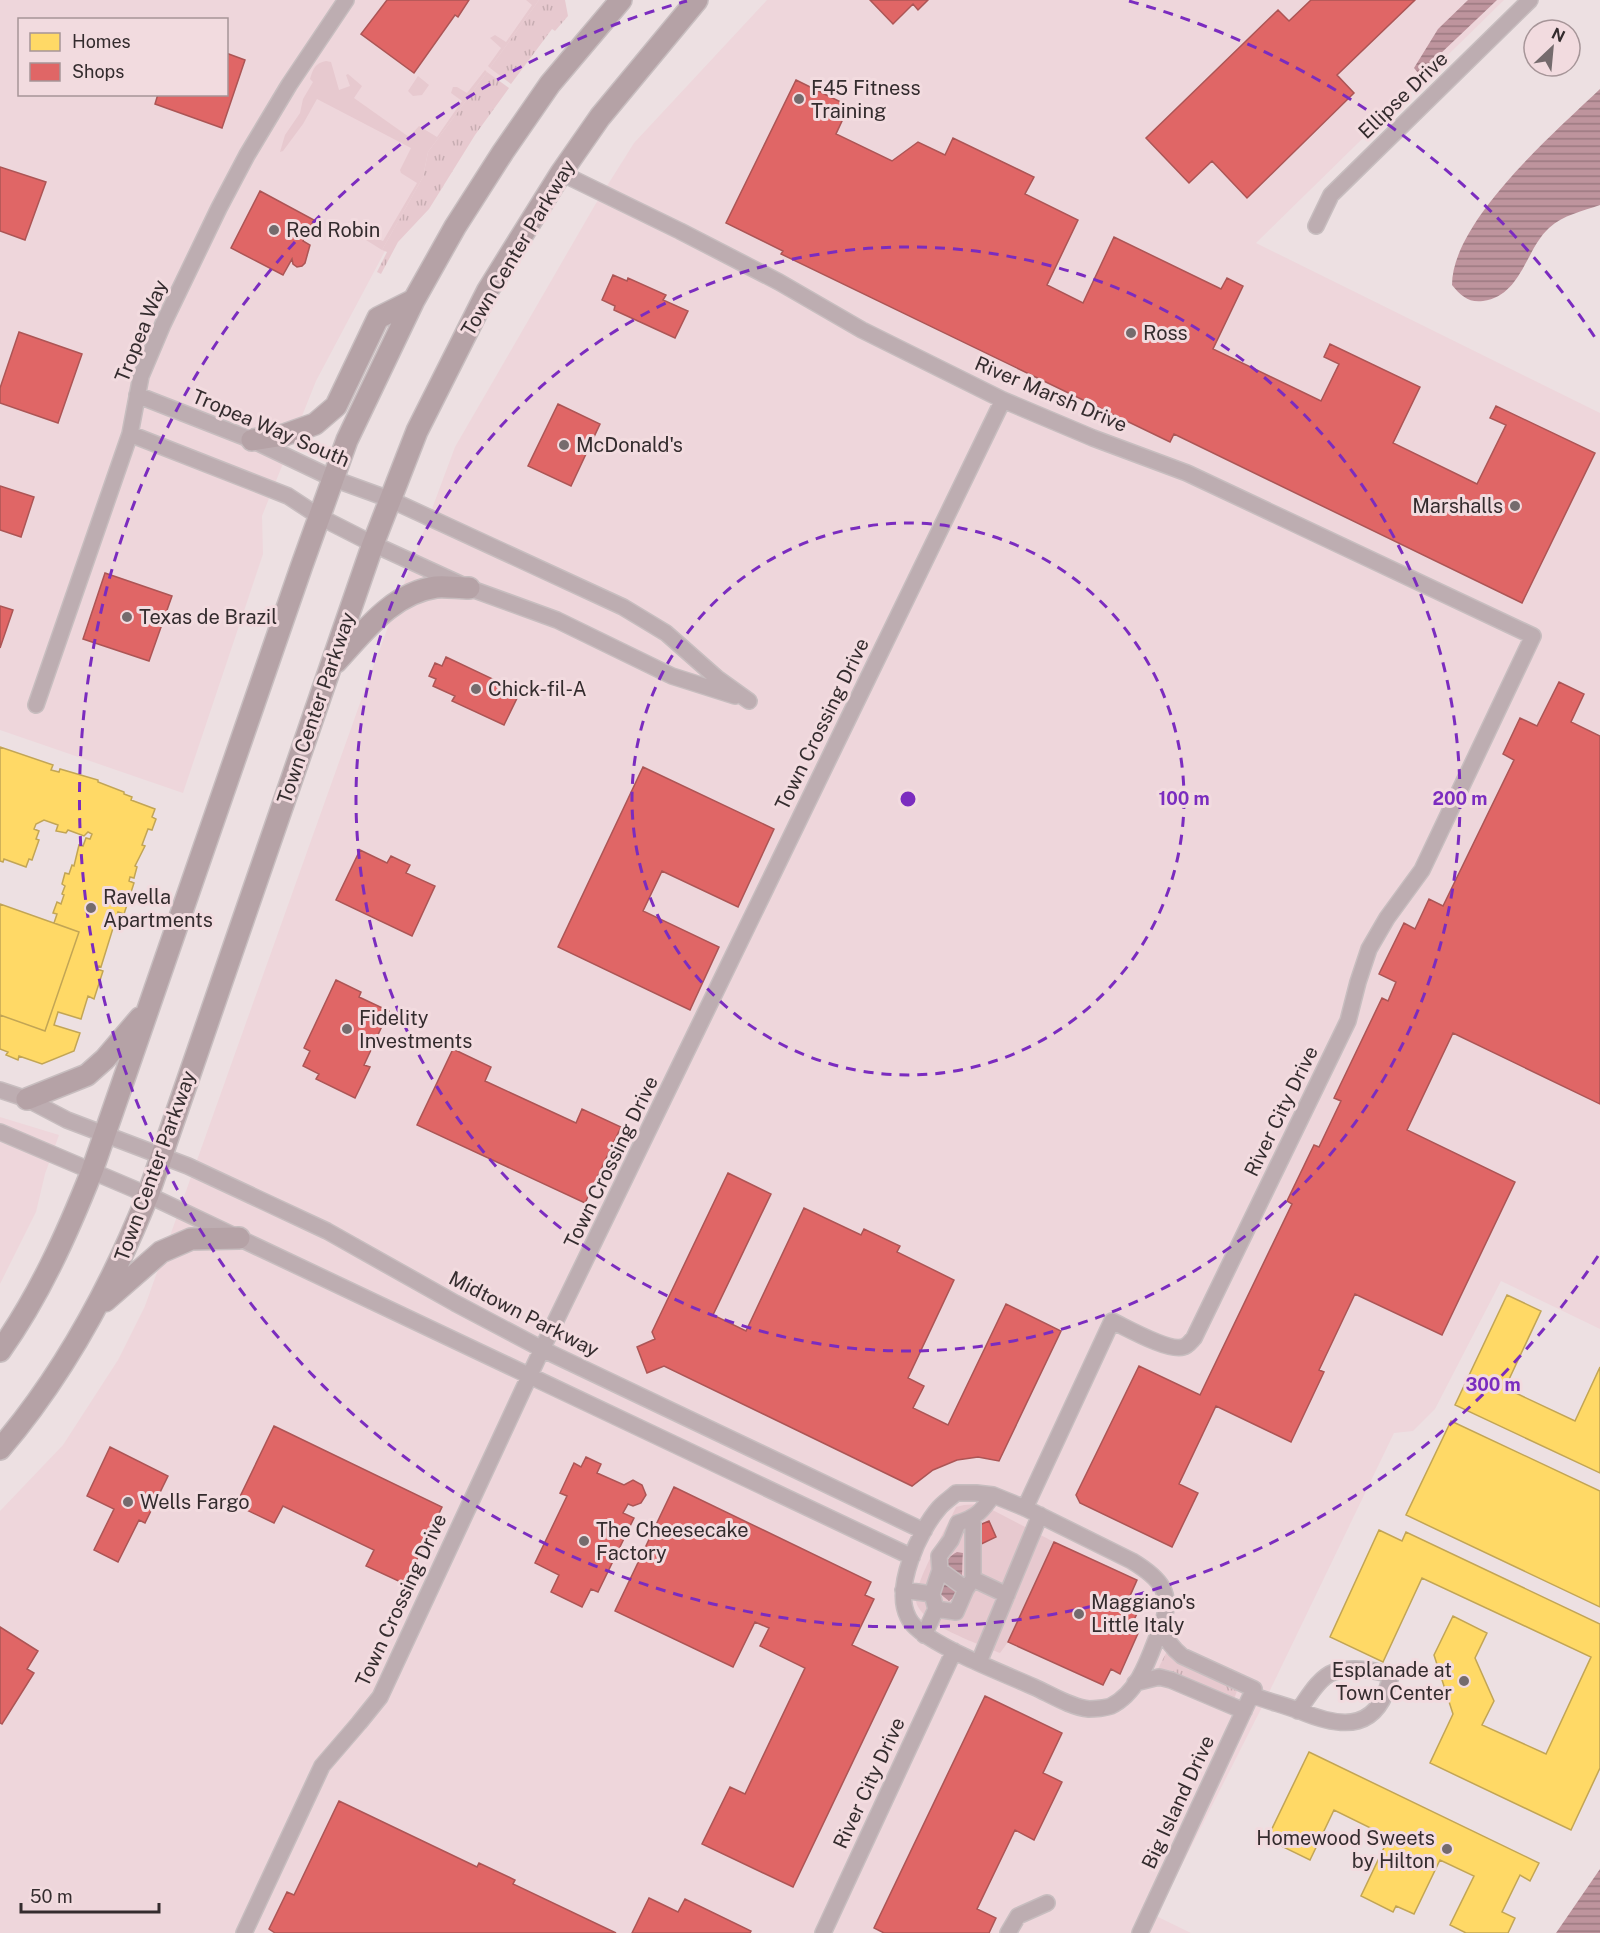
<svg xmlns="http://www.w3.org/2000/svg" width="1600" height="1933" font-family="'Public Sans',sans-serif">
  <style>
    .built { fill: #eed6db; fill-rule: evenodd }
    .grass { fill: url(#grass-tufts) }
    .green { fill: #e7c9cf }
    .water { fill: url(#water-rules) }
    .homes { fill: #ffd966; stroke: #c2a555; stroke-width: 1.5 }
    .shops { fill: #e06666; stroke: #ac5555; stroke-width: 1.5 }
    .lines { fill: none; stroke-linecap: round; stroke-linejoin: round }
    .street-casing { stroke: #c7bdbf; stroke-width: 18 }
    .secondary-casing { stroke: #c7bdbf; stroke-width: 24 }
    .street { stroke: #bdadb1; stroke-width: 15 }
    .secondary { stroke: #b5a2a6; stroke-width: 21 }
    .ring { fill: none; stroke: #7b2cbf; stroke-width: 3; stroke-dasharray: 10 8 }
    .poi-dot { fill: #756b6d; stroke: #f2dbdf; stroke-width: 2 }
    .labels { text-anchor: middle; stroke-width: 6; stroke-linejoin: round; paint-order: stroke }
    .poi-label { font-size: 20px; fill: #342c2e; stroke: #f2dbdf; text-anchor: start }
    .street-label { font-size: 20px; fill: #342c2e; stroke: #f2dbdf }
    .centre { fill: #7b2cbf; stroke: #f2dbdf; stroke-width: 3 }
    .ring-label { font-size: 18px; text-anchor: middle; font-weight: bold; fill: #7b2cbf; stroke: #f2dbdf; stroke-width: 6; stroke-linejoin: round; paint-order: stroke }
  </style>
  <defs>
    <pattern id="grass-tufts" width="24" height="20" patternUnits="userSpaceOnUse" patternTransform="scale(1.5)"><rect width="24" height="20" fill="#e7c9cf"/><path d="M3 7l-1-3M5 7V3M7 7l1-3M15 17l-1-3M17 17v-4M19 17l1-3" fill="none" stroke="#c7adb2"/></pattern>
    <pattern id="water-rules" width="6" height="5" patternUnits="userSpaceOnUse" patternTransform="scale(1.5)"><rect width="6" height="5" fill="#be949d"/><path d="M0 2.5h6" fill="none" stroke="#9b7980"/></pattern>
  </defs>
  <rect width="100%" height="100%" fill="#ede0e2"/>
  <!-- built -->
  <path class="built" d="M0 0H560L466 123 393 236 316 381 262 516 263 554 183 793 0 730ZM20 20H226V94H20Z
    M767 0H1504L1256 243 1600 413V1329L1501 1281 1435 1409 1413 1431 1394 1433 1261 1709 1156 1916 1191 1933H0V1511L63 1445 118 1360 145 1306 369 678 455 447 595 205 634 143Z
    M0 1117 59 1135 45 1174 36 1212 0 1284Z"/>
  <!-- grass -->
  <path class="grass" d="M539 0H565L568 16 555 31 552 29 511 84 490 68Z
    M487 72 509 88 475 135 429 209 398 242 381 274 377 272 387 252 382 250 423 177 428 152Z
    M1167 1651 1177 1660 1237 1691 1234 1699 1169 1670 1158 1669Z"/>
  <!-- green -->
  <path class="green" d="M526 0H539L490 68 488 66 501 48 490 38 495 35 506 42 532 5Z
    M326 61 331 62 339 90 350 86 346 75 348 74 362 86 354 98 409 137 419 126 437 137 462 101 451 93 453 87H457L467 93 485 70 487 72 428 152 423 177 382 250 366 240 370 236 383 241 417 183 401 173 400 170 411 148 317 99 303 124 283 151 280 152 285 135 300 113 303 99 313 82 310 79C313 69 315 63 326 61Z
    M418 76 429 85 422 95 413 96 408 91Z
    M981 1504 1054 1542 1008 1642 1000 1653C980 1644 920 1625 916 1601 913 1585 948 1525 956 1507L964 1505Z"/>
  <!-- water -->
  <path class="water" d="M1468 0H1497L1419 74 1414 68 1438 29Z
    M1600 89V205C1583 211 1563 215 1549 228 1525 250 1522 295 1483 301 1469 303 1461 296 1452 285 1452 221 1555 132 1600 89Z
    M957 1552 963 1553C961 1569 966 1590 949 1601L939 1593C942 1578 942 1559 957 1552Z
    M1600 1869V1933H1556Z"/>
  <!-- homes -->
  <path class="homes" d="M0 747 53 765 51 770 59 772 60 769 98 780V782L124 792V794L132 797 131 800 155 809 152 817 156 819 152 830 148 829 142 845 145 846 135 866 137 867 134 878 130 877 129 881 134 883 124 914 118 912 101 967 99 966 97 969 103 971 94 999 88 996 81 1019 58 1012 54 1025 80 1033 74 1051 42 1064 19 1056 18 1060 6 1055 8 1052 0 1049V1015L45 1031 79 932 54 923 57 914 53 913 57 902 61 904 64 895 62 894 65 886 62 884 65 873 69 874 72 865 74 866 79 845 83 846 86 838 90 839 92 834 88 832 84 836 68 830 66 833 56 831 58 825 44 820 36 824 34 829 39 831 36 839 39 840 32 860 29 859 26 867 4 859 3 862 0 861Z
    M0 904 79 932 45 1031 0 1015Z
    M1507 1295 1541 1311 1505 1388 1575 1421 1600 1367V1473L1455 1405Z
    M1451 1421 1600 1491V1607L1406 1515Z
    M1379 1530 1402 1541 1406 1532 1600 1624V1768L1571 1830 1430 1763 1453 1714 1434 1655 1453 1616 1487 1633 1475 1658 1494 1701 1482 1725 1546 1754 1591 1657 1422 1578 1383 1662 1330 1637Z
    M1309 1752 1539 1863 1530 1881 1520 1875 1502 1912 1515 1918 1508 1933H1466L1450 1925 1474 1876 1440 1860 1414 1914 1396 1906 1393 1912 1361 1896 1389 1837 1334 1810 1310 1860 1267 1839Z"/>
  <!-- shops -->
  <path class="shops" d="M387 0H469L458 17 455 15 414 73 361 34Z
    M870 0H928L918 10 913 4 893 24Z
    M1311 0H1415L1337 75 1354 93 1247 198 1212 161 1189 183 1146 138 1278 10 1289 21Z
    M226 53 245 60 222 128 155 104 158 94H226Z
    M796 80 849 106 836 134 892 161 918 142 945 155 953 138 1034 177 1025 194 1078 220 1047 285 1083 303 1114 237 1221 289 1227 278 1243 286 1213 349 1321 401 1339 364 1324 357 1330 344 1420 387 1393 443 1477 484 1506 425 1490 418 1496 406 1595 453 1522 603 1174 434 1170 442 781 254 783 251 726 223Z
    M0 167 46 182 25 240 0 231Z
    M260 191 314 220 303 241 310 245 305 263 302 266 297 267 293 264 292 259 283 275 231 248Z
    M613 275 627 281 628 278 666 295 663 300 688 311 675 338 614 310 615 306 602 300Z
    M19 332 82 354 58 423 0 403V388Z
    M558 404 600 424 571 486 528 466Z
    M0 486 34 497 21 537 0 530Z
    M105 573 172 596 149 661 83 639Z
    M0 606 13 610 0 648Z
    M446 657 520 692 504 725 452 701 455 696 433 686 436 679 429 676 435 663 442 666Z
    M1559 682 1584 694 1571 722 1600 736V1104L1453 1033 1407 1130 1515 1182 1442 1335 1355 1294 1319 1370 1324 1372 1291 1442 1216 1406 1179 1484 1198 1493 1172 1547 1080 1503 1076 1495 1139 1366 1200 1395 1292 1204 1287 1201 1314 1145 1319 1147 1341 1101 1334 1098 1382 998 1388 1001 1396 982 1379 974 1404 923 1415 929 1429 899 1443 906 1514 760 1503 754 1520 718 1537 726Z
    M643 767 774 829 738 907 662 871 643 911 719 947 690 1010 558 947Z
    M360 850 387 863 391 856 410 865 406 873 435 886 412 936 336 900Z
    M336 980 361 992 359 997 389 1011 364 1065 370 1067 355 1098 316 1079 319 1074 303 1066 310 1051 304 1048Z
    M453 1049 491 1067 485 1081 576 1123 582 1109 621 1127 585 1203 417 1125Z
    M728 1173 771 1194 713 1315 746 1331 804 1208 861 1235 864 1229 900 1246 897 1252 954 1280 908 1378 924 1386 913 1408 948 1425 1006 1304 1061 1331 999 1461 978 1457 957 1460 933 1470 912 1486 664 1366 647 1373 637 1347 655 1339 652 1332Z
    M274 1426 442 1507 405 1584 366 1566 374 1550 283 1506 274 1523 236 1505Z
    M110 1447 168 1476 145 1523 139 1520 118 1562 94 1550 114 1509 87 1496Z
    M586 1457 601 1464 597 1473 624 1485 633 1480 642 1485 646 1495 641 1503 633 1506 628 1504 623 1513 634 1518 598 1592 591 1589 582 1607 551 1592 559 1575 535 1563 567 1496 560 1493 574 1463 581 1467Z
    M674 1487 871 1582 865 1595 874 1599 852 1645 898 1667 793 1887 702 1844 730 1787 745 1794 805 1668 760 1646 769 1628 755 1622 733 1667 615 1611Z
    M989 1521 996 1537 973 1548 965 1531Z
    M1054 1542 1137 1580 1130 1596 1142 1602 1131 1627 1139 1631 1120 1674 1111 1669 1103 1685 1008 1642Z
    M0 1627 38 1651 27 1669 34 1673 2 1724 0 1723Z
    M985 1696 1062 1733 1043 1773 1062 1782 1034 1840 1015 1830 977 1909 996 1918 989 1933H884L874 1928Z
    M339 1801 477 1867 479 1863 515 1880 513 1884 616 1933H275L269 1929 287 1892 294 1895Z
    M649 1898 678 1912 685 1899 751 1931 750 1933H632Z"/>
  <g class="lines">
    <!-- street casing -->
    <g class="street-casing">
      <path id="street" d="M561 173 680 231 779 282 862 330 1003 400 1093 438 1187 473 1533 636 1422 870 1387 918 1369 949 1358 982 1348 1021 1194 1338C1191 1341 1188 1346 1183 1347 1169 1352 1127 1328 1112 1321L1025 1508
        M1316 226 1331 195 1530 0
        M137 395 252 440 334 479 389 499 623 607 666 633 717 678 749 701
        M130 434 288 496 320 517 373 544 469 588 557 620 672 676 735 696
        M36 705 130 434 141 376 163 324 219 208 247 155 289 85 346 0
        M0 1090 27 1099 67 1120 188 1166 327 1231 455 1303 542 1349 924 1531
        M0 1132 148 1195 912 1557
        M956 1493H976L993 1495 1025 1508 1132 1561C1160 1578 1175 1593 1161 1627 1150 1654 1140 1692 1111 1706 1106 1708 1094 1709 1089 1709 1070 1707 1050 1694 1034 1687 998 1671 960 1657 927 1636 920 1632 911 1624 908 1617 893 1588 919 1531 939 1508 944 1502 951 1498 956 1493Z
        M973 1518V1579
        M940 1570 966 1589
        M903 1590 932 1594
        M936 1609 956 1612 966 1589 973 1579 1007 1595
        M924 1635 936 1609 932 1594 940 1570 939 1556 951 1540 958 1523C977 1517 982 1511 993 1495
        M979 1662 1040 1515
        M1135 1683 1159 1677 1171 1680 1244 1711
        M1252 1695C1267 1701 1284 1705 1300 1711 1345 1730 1379 1730 1391 1675 1374 1670 1352 1666 1334 1672 1319 1677 1307 1699 1298 1711
        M244 1933 322 1766 359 1723 380 1697 542 1349 1003 400
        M823 1933 954 1651
        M1008 1933 1018 1916 1047 1903
        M1140 1933 1254 1689 1182 1656C1172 1648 1166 1640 1161 1627"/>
    </g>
    <!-- secondary casing -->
    <g class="secondary-casing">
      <path id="secondary" d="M252 440 284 435 315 424 336 406 378 318 414 300
        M336 662C364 632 392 593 436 587 446 586 458 588 469 588
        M27 1099 87 1075 105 1059 140 1018
        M105 1301 161 1252 191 1239 239 1238
        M0 1351C39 1296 67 1234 92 1171L302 565 347 440 414 300 455 227 503 152 550 84 621 0
        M0 1449C65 1373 111 1287 148 1195L373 544 417 431 488 290 561 173 600 117 697 0"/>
    </g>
    <!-- street -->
    <use href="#street" class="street"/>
    <!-- secondary -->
    <use href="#secondary" class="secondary"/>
  </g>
  <!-- distance rings -->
  <g class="ring">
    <circle cx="908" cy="799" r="276"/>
    <circle cx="908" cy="799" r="552"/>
    <path d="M1598 1256A828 828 0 1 1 687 1M1129 1A828 828 0 0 1 1598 342"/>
  </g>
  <!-- markers -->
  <g class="poi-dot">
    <circle cx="799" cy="99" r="6"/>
    <circle cx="274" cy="230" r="6"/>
    <circle cx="1131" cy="333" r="6"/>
    <circle cx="564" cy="445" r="6"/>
    <circle cx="1515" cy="506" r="6"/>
    <circle cx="127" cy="617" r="6"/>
    <circle cx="476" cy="689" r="6"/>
    <circle cx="91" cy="908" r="6"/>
    <circle cx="347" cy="1029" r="6"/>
    <circle cx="128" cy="1502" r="6"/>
    <circle cx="584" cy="1541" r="6"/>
    <circle cx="1079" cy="1614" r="6"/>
    <circle cx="1464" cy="1681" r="6"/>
    <circle cx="1447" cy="1849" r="6"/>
  </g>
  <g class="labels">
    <!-- poi labels -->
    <g class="poi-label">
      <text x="811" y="95">F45 Fitness<tspan x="811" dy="23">Training</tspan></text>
      <text x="286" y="237">Red Robin</text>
      <text x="1143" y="340">Ross</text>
      <text x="576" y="452">McDonald's</text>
      <text x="1503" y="513" text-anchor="end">Marshalls</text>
      <text x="139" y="624">Texas de Brazil</text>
      <text x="488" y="696">Chick-fil-A</text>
      <text x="103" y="904">Ravella<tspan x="103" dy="23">Apartments</tspan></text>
      <text x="359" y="1025">Fidelity<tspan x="359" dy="23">Investments</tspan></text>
      <text x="140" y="1509">Wells Fargo</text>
      <text x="596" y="1537">The Cheesecake<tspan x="596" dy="23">Factory</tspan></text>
      <text x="1091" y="1609">Maggiano's<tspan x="1091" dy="23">Little Italy</tspan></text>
      <text x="1452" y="1677" text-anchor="end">Esplanade at<tspan x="1452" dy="23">Town Center</tspan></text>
      <text x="1435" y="1845" text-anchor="end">Homewood Sweets<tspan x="1435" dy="23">by Hilton</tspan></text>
    </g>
    <!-- street labels -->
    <g class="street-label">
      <text transform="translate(1403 95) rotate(-44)" y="7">Ellipse Drive</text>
      <text transform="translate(518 248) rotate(-59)" y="7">Town Center Parkway</text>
      <text transform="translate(141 331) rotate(-68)" y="7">Tropea Way</text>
      <text transform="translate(1051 394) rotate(23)" y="7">River Marsh Drive</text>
      <text transform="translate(271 428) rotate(23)" y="7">Tropea Way South</text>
      <text transform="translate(316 708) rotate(-71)" y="7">Town Center Parkway</text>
      <text transform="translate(822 724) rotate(-64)" y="7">Town Crossing Drive</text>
      <text transform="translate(1281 1111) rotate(-64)" y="7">River City Drive</text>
      <text transform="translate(611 1162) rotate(-64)" y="7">Town Crossing Drive</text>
      <text transform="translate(155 1166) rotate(-70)" y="7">Town Center Parkway</text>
      <text transform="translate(524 1314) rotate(27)" y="7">Midtown Parkway</text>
      <text transform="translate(401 1600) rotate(-65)" y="7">Town Crossing Drive</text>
      <text transform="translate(869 1783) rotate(-65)" y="7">River City Drive</text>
      <text transform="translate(1178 1802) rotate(-65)" y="7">Big Island Drive</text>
    </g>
  </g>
  <circle cx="908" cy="799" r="9" class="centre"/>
  <g class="ring-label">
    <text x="1184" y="805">100 m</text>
    <text x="1460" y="805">200 m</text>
    <text x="1493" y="1391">300 m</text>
  </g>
  <!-- legend -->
  <rect x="18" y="18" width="210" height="78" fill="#f2dbdf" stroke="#a69598" stroke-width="1.5"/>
  <rect x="30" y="33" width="30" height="18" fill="#ffd966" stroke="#a69598" stroke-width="1.5"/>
  <text x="72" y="48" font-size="18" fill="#342c2e">Homes</text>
  <rect x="30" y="63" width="30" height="18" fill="#e06666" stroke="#a69598" stroke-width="1.5"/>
  <text x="72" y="78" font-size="18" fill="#342c2e">Shops</text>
  <!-- north arrow -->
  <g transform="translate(1552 48) rotate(26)"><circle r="28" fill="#f2dbdf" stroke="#a69598" stroke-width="1.5"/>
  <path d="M0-4.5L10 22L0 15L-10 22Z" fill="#756b6d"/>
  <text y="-9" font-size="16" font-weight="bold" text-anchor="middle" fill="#342c2e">N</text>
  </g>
  <!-- scale -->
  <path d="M21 1903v9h138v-9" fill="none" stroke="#342c2e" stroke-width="3"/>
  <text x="30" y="1903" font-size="18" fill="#342c2e" stroke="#f2dbdf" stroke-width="4.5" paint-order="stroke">50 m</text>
</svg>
